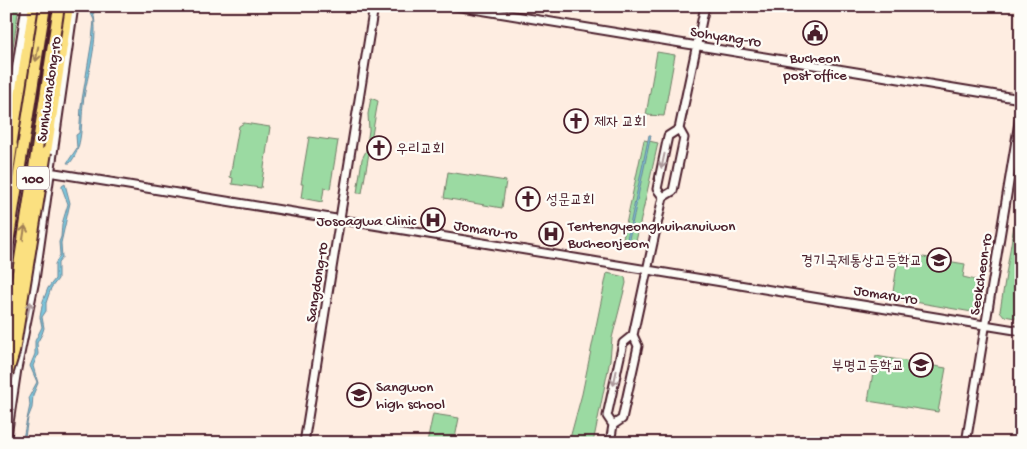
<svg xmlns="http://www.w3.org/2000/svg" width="1027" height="449" font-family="'Gochi Hand','Poor Story',sans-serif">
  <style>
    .green { fill: #9bdaa2; stroke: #727c66 }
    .water { fill: #7dc7dd; stroke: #698496 }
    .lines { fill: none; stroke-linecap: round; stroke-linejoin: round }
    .minor-casing { stroke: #4a1f2b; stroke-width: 11 }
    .highway-casing { stroke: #4a1f2b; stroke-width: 14 }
    .minor { stroke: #fdfcf7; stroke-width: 7 }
    .highway { stroke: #fbe080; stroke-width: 10 }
    .highway-bridge-casing { stroke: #4a1f2b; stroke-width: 14; stroke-linecap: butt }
    .highway-bridge { stroke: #fbe080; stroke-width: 10 }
    .oneway { stroke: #a28056 }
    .oneway2 { stroke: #ac999b }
    .labels { text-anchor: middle; stroke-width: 4.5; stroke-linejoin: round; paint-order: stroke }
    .shield { fill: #fdfcf7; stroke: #806168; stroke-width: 1 }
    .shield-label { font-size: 14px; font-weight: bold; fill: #4a1f2b }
    .street-label { font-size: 15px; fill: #4a1f2b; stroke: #fdfcf7 }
    .poi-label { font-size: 15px; fill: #4a1f2b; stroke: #fdfcf7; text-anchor: start }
  </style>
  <rect width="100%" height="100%" fill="#feede1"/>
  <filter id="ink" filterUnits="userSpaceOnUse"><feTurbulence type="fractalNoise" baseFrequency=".02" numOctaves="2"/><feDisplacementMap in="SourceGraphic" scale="10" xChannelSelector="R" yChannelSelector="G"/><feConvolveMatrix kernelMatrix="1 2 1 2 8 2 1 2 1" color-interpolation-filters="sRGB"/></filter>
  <g filter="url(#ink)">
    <!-- green -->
    <path class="green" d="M6 6H19L6 94Z
      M657 52 675 55 664 116 646 115Z
      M30 57 47 60 42 95 25 92Z
      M371 98 378 101 362 193H357L362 159 366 151 369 130 368 114Z
      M24 99 40 102 33 150 16 148Z
      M244 123 270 127 261 188 232 184 233 178 230 177 239 126Z
      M309 137 338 141 330 189 324 188 322 202 301 198 303 184H301Z
      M644 140 658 143 635 246 622 243Z
      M448 172 506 181 502 208 444 198Z
      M1021 183V319L1004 316 1000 311Z
      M899 253 965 264 963 277 980 281 976 309 972 312 892 298Z
      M607 273 625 277 626 283 612 338 610 360 593 443H527V440L569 442 582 394Z
      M876 356 946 368 938 412 868 401Z
      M433 414 459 418 454 443H427Z"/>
    <!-- water -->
    <path class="water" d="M92 6H94L93 10C100 41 87 73 83 104 81 123 83 148 70 163H67L77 148 76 135 79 133 80 123 81 106 92 40 94 20 90 11Z
      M649 135H651L629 239H627Z
      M65 184 70 203 61 243 62 258 58 263V279L51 288 46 303V311L42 317 44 328 42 334 37 343 38 354 33 366 38 383 33 395 32 408 28 418 24 443H22L30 405 29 397 37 382 30 366 35 354V341L42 327 40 317 43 301 48 288 55 279V264L60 255 59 242 61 237 62 224 68 204 62 188V186Z"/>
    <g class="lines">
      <!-- minor casing -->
      <g class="minor-casing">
        <path id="minor" d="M455 6 1021 99
          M6 135 26 6
          M6 165 1021 331
          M663 197 657 189 668 136 679 129
          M613 425 607 416 623 343 633 335 663 197 673 191 684 138 679 129 705 6
          M6 443 17 369 35 280 74 6
          M304 443 374 6
          M610 443 613 425 622 419 638 346 633 335
          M966 443 1021 110"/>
      </g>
      <!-- highway casing -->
      <g class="highway-casing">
        <path id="highway" d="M12 146 34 6
          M46 152 68 6"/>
      </g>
      <!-- minor -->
      <use href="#minor" class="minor"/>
      <!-- highway -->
      <use href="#highway" class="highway"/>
      <!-- highway-bridge casing -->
      <g class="highway-bridge-casing">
        <path id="highway-bridge" d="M6 185 12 146
          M6 256 45 6
          M6 350 59 6
          M6 378 14 352 46 152"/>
      </g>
      <!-- highway-bridge -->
      <use href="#highway-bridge" class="highway-bridge"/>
    </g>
    <!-- one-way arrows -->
    <defs><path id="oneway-shaft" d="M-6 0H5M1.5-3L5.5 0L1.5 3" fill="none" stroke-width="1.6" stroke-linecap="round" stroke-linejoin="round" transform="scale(1.25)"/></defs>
    <g class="oneway">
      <use href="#oneway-shaft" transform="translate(37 54) rotate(99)"/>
      <use href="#oneway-shaft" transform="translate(24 233) rotate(-81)"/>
    </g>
    <g class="oneway2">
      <use href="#oneway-shaft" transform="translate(663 161) rotate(102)"/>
      <use href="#oneway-shaft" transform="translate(29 309) rotate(-78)"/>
      <use href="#oneway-shaft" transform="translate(615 378) rotate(102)"/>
    </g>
  </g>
  <!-- icons -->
  <defs>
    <g id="civic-ring" transform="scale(1.25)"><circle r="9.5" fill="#fdfcf7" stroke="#4a1f2b" stroke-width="1.5"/><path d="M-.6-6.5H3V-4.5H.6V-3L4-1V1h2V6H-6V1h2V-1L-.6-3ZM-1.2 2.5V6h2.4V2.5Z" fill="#4a1f2b"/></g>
    <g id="church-ring" transform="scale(1.25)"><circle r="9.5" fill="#fdfcf7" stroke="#4a1f2b" stroke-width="1.5"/><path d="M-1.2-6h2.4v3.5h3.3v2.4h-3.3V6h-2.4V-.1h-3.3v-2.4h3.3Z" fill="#4a1f2b"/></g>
    <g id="hospital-ring" transform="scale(1.25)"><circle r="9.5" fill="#fdfcf7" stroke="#4a1f2b" stroke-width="1.5"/><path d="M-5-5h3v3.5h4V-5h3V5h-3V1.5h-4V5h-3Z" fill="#4a1f2b"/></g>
    <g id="school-ring" transform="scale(1.25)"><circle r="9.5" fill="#fdfcf7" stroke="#4a1f2b" stroke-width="1.5"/><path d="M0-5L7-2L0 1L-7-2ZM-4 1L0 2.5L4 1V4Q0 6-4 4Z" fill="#4a1f2b"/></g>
  </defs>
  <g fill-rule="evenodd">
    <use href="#civic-ring" x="815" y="33"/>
    <use href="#church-ring" x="576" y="121"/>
    <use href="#church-ring" x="379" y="148"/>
    <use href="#church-ring" x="528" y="199"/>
    <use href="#hospital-ring" x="433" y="220"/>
    <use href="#hospital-ring" x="551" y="234"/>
    <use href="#school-ring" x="939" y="260"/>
    <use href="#school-ring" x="921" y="365"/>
    <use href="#school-ring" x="359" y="395"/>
  </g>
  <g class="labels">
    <!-- shield labels -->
    <rect class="shield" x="17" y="166.5" width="32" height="23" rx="4"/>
    <g class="shield-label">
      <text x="33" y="183">100</text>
    </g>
    <!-- street labels -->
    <g class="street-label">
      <text transform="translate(726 36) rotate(9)" y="5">Sohyang-ro</text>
      <text transform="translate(48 89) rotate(-82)" y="5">Sunhwandong-ro</text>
      <text transform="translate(486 229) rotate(9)" y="5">Jomaru-ro</text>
      <text transform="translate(980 274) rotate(-81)" y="5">Seokcheon-ro</text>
      <text transform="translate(316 282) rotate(-81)" y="5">Sangdong-ro</text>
      <text transform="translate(886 294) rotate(9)" y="5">Jomaru-ro</text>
    </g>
    <!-- poi labels -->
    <g class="poi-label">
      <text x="815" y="62" text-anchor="middle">Bucheon<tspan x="815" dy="17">post office</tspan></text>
      <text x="594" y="126">제자 교회</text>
      <text x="396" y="153">우리교회</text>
      <text x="546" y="204">성문교회</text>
      <text x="416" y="225" text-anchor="end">Josoagwa Clinic</text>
      <text x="568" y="230">Tentengyeonghuihanuiwon<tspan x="568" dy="17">Bucheonjeom</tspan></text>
      <text x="922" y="265" text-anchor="end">경기국제통상고등학교</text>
      <text x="904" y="370" text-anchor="end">부명고등학교</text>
      <text x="376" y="391">Sangwon<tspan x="376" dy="17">high school</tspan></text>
    </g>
  </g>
  <!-- margin -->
  <rect width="1027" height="449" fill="none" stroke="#fdfcf7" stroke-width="25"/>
  <rect x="12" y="12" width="1002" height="424" fill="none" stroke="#4a1f2b" stroke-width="2" filter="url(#ink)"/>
</svg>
